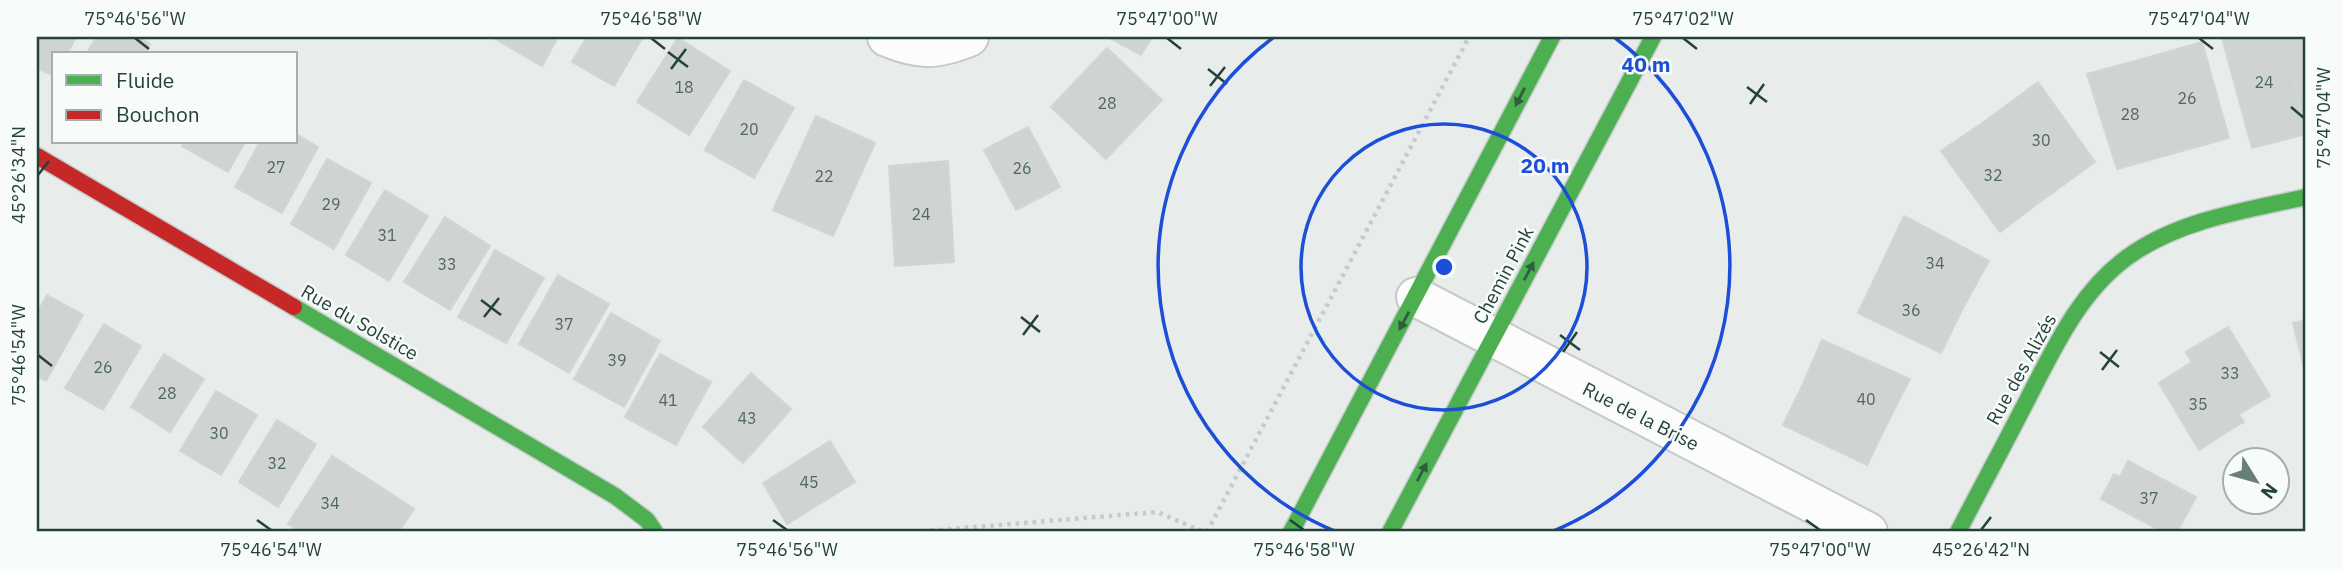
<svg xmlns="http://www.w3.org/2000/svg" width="2343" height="569" font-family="'IBM Plex Sans',sans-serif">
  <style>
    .building { fill: #cfd4d2; stroke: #d1d6d4; stroke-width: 2 }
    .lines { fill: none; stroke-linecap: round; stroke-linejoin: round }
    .street-casing { stroke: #c5cac8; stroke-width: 42 }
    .fast-casing { stroke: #c3cbc8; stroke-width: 19 }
    .jam-casing { stroke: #c3cbc8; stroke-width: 19 }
    .path { stroke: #c3ccca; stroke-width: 4.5; stroke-dasharray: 3.5 5; stroke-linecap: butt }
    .street { stroke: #fcfcfc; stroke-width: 38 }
    .fast { stroke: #4caf50; stroke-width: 16 }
    .jam { stroke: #c62828; stroke-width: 16 }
    .oneway { fill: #2e5d40 }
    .ticks { fill: none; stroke: #24423a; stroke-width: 2.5 }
    .ring { fill: none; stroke: #1d4ed8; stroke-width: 3.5 }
    .labels { text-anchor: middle; stroke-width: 5; stroke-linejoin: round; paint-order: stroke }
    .number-label { font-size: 16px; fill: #506761 }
    .street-label { font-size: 19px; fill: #24423a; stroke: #f7fbf9 }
    .centre { fill: #1d4ed8; stroke: #f7fbf9; stroke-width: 3.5 }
    .ring-label { font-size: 21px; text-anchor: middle; font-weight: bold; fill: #1d4ed8; stroke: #f7fbf9; stroke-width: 5; stroke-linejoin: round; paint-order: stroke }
    .neatline { fill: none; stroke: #24423a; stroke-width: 2.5 }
    .ticks-label { font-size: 18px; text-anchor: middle; fill: #24423a }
  </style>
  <rect width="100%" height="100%" fill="#e8edeb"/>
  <!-- building -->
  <path class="building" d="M37 37H76L67 54H54V76L37 68Z
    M97 37H139L150 44 144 54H86Z
    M492 37H558L542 66Z
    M587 37H643L614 86 572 62Z
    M1108 37H1152L1141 55Z
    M2283 37H2306V127Z
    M2283 37 2306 134 2252 148 2222 38Z
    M678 38 730 71 689 135 637 102Z
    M2202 42 2229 138 2171 154 2146 58Z
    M1107 48 1162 100 1106 159 1051 107Z
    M2146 58 2171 154 2117 169 2087 74Z
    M744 80 794 108 754 178 705 150Z
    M2038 82 2095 162 2045 198 1988 119Z
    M816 116 875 143 833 236 773 210Z
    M1988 119 2045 198 2000 232 1941 151Z
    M1028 127 1060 187 1016 210 984 150Z
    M296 134 318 147 282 213 235 187 260 142H296Z
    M184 142H245L228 172 182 146Z
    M327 159 371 183 334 249 291 224Z
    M948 161 954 262 895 266 889 166Z
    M385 190 428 216 389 281 346 255Z
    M1904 216 1989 261 1964 306 1881 265Z
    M445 217 490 246 450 310 404 282Z
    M495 250 544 278 506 343 458 317Z
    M1881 265 1964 306 1941 353 1858 313Z
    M558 275 609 304 569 373 519 344Z
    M47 295 83 315 46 381 37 376V313Z
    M611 313 660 341 624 407 574 379Z
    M2306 320V376L2293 323Z
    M104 324 141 346 103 410 65 388Z
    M2228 327 2270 396 2239 414 2244 422 2238 425 2189 350Z
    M1822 340 1910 379 1887 424 1803 384Z
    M2189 350 2238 425 2199 450 2159 383 2192 362 2186 352Z
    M164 354 204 379 170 432 131 407Z
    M660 354 711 382 676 445 625 417Z
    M751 373 791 409 743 463 703 427Z
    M1803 384 1887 424 1867 465 1783 425Z
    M216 391 257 415 221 475 180 451Z
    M277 420 316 444 278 507 239 482Z
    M830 441 855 482 787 524 763 483Z
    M332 456 373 482 340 532H301L288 524Z
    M2128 461 2196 497 2177 532H2163L2101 499 2114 474 2120 477Z
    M373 482 414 509 398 532H340Z"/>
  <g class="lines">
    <!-- street casing -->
    <g class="street-casing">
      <path id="street" d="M887 37C921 51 936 50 969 37
        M1416 297 1868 532"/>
    </g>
    <!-- fast casing -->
    <g class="fast-casing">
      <path id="fast" d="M294 307 615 496 647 520 655 532
        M1291 532 1552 37
        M1390 532 1653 37
        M1958 532C1979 491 2001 451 2022 410 2052 353 2079 288 2135 252 2185 219 2248 210 2306 197"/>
    </g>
    <!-- jam casing -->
    <g class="jam-casing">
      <path id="jam" d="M37 156 294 307"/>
    </g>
    <!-- path -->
    <path class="path" d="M914 532 1157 512 1204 532
      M1207 532 1469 37"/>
    <!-- street -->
    <use href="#street" class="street"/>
    <!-- fast -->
    <use href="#fast" class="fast"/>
    <!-- jam -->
    <use href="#jam" class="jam"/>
  </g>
  <!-- one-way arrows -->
  <defs><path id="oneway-solid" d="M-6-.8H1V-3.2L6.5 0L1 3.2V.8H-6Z" transform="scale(1.75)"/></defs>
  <g class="oneway">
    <use href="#oneway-solid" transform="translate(1520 97) rotate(117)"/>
    <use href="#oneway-solid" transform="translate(1529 271) rotate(-62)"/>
    <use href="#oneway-solid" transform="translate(1404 321) rotate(118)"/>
    <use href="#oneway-solid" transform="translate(1422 472) rotate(-62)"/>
  </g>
  <!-- ticks -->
  <path class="ticks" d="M135 38 149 49M651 38 665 49M1167 38 1181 49M1683 38 1697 49M2199 38 2213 49M668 52 688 67M671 69 686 49M1208 69 1227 84M1210 86 1225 67M1747 87 1767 102M1750 104 1764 84M2291 107 2304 118M38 175 49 161M481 300 501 315M484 317 499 298M1021 317 1040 332M1023 335 1038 315M1560 335 1580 350M1563 352 1577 332M2100 352 2119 367M38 355 52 366M2102 370 2117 350M257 520 271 530M773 520 787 530M1290 520 1304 530M1806 520 1820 530M1981 530 1991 517"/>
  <!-- distance rings -->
  <g class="ring">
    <circle cx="1444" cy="267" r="143"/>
    <path d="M1337 532A286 286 0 0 1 1274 37M1614 37A286 286 0 0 1 1551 532"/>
  </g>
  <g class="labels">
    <!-- number labels -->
    <g class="number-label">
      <text x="2264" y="88">24</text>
      <text x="684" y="93">18</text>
      <text x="2187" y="104">26</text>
      <text x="1107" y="109">28</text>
      <text x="2130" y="120">28</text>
      <text x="749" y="135">20</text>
      <text x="2041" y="146">30</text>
      <text x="276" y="173">27</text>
      <text x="1022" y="174">26</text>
      <text x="1993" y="181">32</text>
      <text x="824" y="182">22</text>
      <text x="331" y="210">29</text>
      <text x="921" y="220">24</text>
      <text x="387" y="241">31</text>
      <text x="1935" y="269">34</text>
      <text x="447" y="270">33</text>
      <text x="1911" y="316">36</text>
      <text x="564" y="330">37</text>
      <text x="617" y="366">39</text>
      <text x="103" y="373">26</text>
      <text x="2230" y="379">33</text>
      <text x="167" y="399">28</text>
      <text x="1866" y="405">40</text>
      <text x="668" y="406">41</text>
      <text x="2198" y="410">35</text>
      <text x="747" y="424">43</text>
      <text x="219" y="439">30</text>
      <text x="277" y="469">32</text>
      <text x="809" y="488">45</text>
      <text x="2149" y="504">37</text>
      <text x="330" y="509">34</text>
    </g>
    <!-- street labels -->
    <g class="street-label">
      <text transform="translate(1503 275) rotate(-62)" y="7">Chemin Pink</text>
      <text transform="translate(360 322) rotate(30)" y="7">Rue du Solstice</text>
      <text transform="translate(2021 369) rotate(-61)" y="7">Rue des Alizés</text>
      <text transform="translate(1641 416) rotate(27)" y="7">Rue de la Brise</text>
    </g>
  </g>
  <circle cx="1444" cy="267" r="10" class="centre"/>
  <g class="ring-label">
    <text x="1646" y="72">40 m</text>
    <text x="1545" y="173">20 m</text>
  </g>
  <!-- border -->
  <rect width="2343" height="569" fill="none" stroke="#f7fbf9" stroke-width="77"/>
  <!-- legend -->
  <rect x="52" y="52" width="245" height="91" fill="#f7fbf9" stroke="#a3b1ad" stroke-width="2"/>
  <rect x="66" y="75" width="35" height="10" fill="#4caf50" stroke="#a3b1ad" stroke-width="2"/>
  <text x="116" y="88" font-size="21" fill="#24423a">Fluide</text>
  <rect x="66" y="110" width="35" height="10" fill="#c62828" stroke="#a3b1ad" stroke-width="2"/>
  <text x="116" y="122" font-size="21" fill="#24423a">Bouchon</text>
  <!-- north arrow -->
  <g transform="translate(2256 481) rotate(127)"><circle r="33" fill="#f7fbf9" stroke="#a3b1ad" stroke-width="2"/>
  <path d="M0-5L12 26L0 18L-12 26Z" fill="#697e78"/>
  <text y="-10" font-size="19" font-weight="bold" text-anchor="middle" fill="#24423a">N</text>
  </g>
  <rect x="38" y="38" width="2266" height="492" class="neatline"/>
  <g class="ticks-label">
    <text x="135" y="25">75°46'56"W</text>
    <text x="651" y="25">75°46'58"W</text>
    <text x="1167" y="25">75°47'00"W</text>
    <text x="1683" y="25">75°47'02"W</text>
    <text x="2199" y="25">75°47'04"W</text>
    <text transform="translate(2324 118) rotate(-90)" y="6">75°47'04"W</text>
    <text transform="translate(19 175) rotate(-90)" y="6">45°26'34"N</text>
    <text transform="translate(19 355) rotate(-90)" y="6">75°46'54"W</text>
    <text x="271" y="556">75°46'54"W</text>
    <text x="787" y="556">75°46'56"W</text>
    <text x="1304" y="556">75°46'58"W</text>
    <text x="1820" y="556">75°47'00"W</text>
    <text x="1981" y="556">45°26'42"N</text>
  </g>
</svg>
